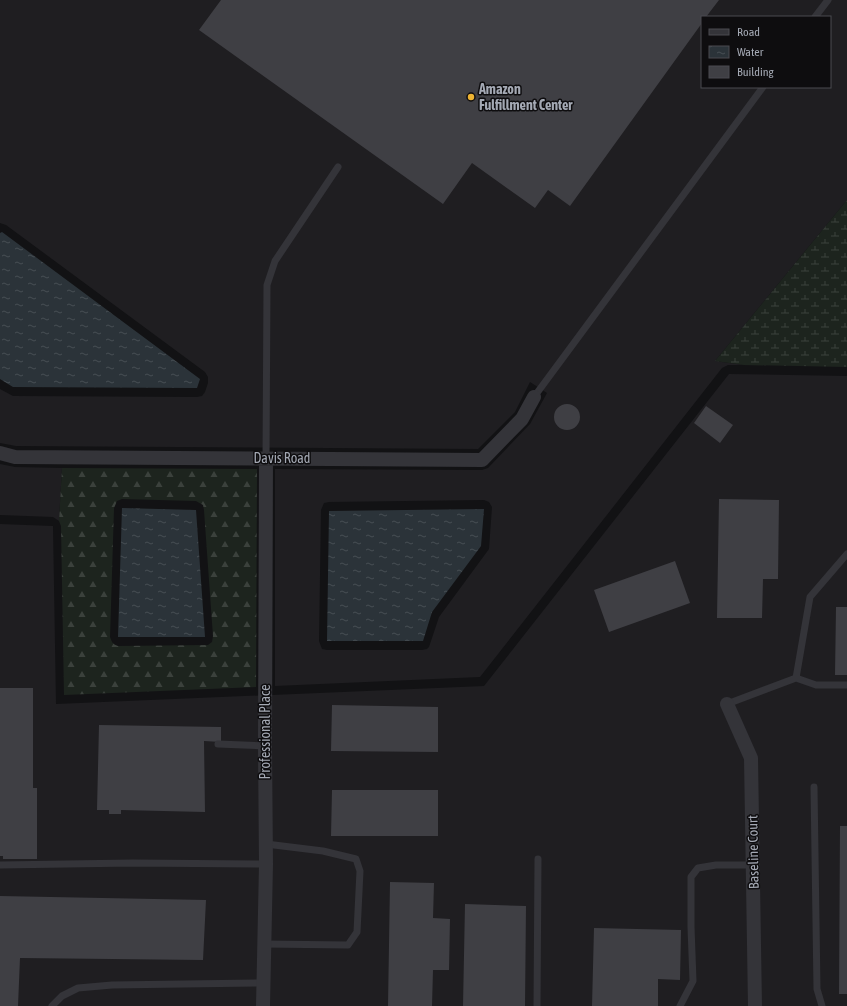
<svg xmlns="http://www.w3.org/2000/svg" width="847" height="1006" font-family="'Asap Condensed',sans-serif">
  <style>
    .built { fill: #1f1e21; fill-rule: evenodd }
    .forest { fill: url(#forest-firs); fill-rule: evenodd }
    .wetland { fill: url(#wetland-marsh) }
    .water { fill: url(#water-ripples) }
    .building { fill: #3f3f44 }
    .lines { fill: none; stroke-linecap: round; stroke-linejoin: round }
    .lane { stroke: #343439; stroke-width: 7 }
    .street { stroke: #343439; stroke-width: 14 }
    .poi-dot { fill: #edb332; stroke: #0e0d0f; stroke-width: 1.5 }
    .labels { text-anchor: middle; stroke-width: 3; stroke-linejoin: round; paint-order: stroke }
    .poi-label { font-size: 14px; font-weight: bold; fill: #a4a9b4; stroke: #0e0d0f; text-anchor: start }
    .street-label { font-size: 14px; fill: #a4a9b4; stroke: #0e0d0f }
  </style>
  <defs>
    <pattern id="forest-firs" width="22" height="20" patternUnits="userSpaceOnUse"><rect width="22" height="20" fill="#1d241e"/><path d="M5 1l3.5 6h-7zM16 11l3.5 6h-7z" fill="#3b413c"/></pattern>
    <pattern id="wetland-marsh" width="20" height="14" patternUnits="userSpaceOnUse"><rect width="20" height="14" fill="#1d241e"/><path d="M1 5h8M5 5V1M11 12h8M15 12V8" fill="none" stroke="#3b413c"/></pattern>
    <pattern id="water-ripples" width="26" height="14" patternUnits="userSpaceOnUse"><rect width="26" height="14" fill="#2b3339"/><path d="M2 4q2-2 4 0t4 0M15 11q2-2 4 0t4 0" fill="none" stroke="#474e53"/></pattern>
  </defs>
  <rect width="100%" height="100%" fill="#121214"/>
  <!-- built -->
  <path class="built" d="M0 0H847V200L715 361 744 365H728L722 368 480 677 275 686V469L482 470 488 468 530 424 547 393 530 382 515 412 478 449 16 446 0 443V389L13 396 197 397 202 396 205 392 208 383V377L205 372 6 225 0 223ZM702 17H830V87H702ZM484 500 489 502 492 507 489 549 439 617 429 647 427 649 422 650H327L322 649 319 641 321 510 324 503 329 502Z
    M729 374 847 376V1006H0V524L53 526 56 704 484 686Z
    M0 464 15 467 62 468 59 521 53 517 0 515Z"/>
  <!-- forest -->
  <path class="forest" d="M62 468 257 469 256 687 64 695 61 526 59 521ZM122 499 196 501 203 505 204 510 213 636 212 642 208 645 118 646C112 644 112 642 110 637L114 508 117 501Z"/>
  <!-- wetland -->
  <path class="wetland" d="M847 200V367L744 365 715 361Z"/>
  <!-- water -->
  <path class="water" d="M2 232 200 379 197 388 13 387 0 379V233Z
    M122 508 196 510 205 637H118Z
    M484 509 481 546 432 612 423 641H327L329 511Z"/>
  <!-- building -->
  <path class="building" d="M221 0H719L706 17H702V23L570 206 548 190 535 208 472 163 443 204 199 30Z
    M554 417a13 13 0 1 1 26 0a13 13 0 1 1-26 0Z
    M706 406 733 425 720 443 694 423Z
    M719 499 779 500 778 579H763L762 618H717Z
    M675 561 690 603 609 632 594 590Z
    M836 607H847V675H835Z
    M0 688H33V788H37V859H3V856H0Z
    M332 705 438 707V752L331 751Z
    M99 725 221 727V742L204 741 205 812 121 810V814H109V810H97Z
    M332 790H438V836H331Z
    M840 826H847V994H839Z
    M390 882 434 883 433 918 450 919 449 970H433L432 1006H388Z
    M0 896 206 900 203 960 20 958 18 1006H0Z
    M465 904 526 906 525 1006H463Z
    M594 928 681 930 680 980 658 979V1006H592Z"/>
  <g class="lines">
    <!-- lane -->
    <path class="lane" d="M815 17 828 0
      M534 397 763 87
      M266 458 267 285 275 261 338 167
      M796 678 816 685H847
      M727 704 796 678 810 597 847 554
      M218 744 265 746
      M814 787 817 989 822 1006
      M0 865 133 863 266 864
      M264 944 348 945 357 932 360 871 356 859 323 851 266 844
      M52 1006 62 996 78 988 112 985 263 983
      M537 1006 538 859
      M680 1006 693 981 691 927V877L698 868 716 865H753"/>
    <!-- street -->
    <path class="street" d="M0 453 15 457 482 460 522 419 534 397
      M727 704 751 758 755 1006
      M263 1006 266 864 265 746 266 458"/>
  </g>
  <!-- markers -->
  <circle class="poi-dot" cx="471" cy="97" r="4"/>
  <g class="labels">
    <!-- poi labels -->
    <g class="poi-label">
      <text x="479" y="94">Amazon<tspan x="479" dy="16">Fulfillment Center</tspan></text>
    </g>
    <!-- street labels -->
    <g class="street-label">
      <text x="282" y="463">Davis Road</text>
      <text transform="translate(265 732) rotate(-90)" y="5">Professional Place</text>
      <text transform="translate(753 852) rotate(-91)" y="5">Baseline Court</text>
    </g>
  </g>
  <!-- legend -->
  <rect x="701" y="16" width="130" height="72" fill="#0e0d0f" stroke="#4a4b51"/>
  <rect x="709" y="29" width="20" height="6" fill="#343439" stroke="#4a4b51"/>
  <text x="737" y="36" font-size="12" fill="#a4a9b4">Road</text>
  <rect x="709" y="46" width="20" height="12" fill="url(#water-ripples)" stroke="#4a4b51"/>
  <text x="737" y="56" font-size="12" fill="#a4a9b4">Water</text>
  <rect x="709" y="66" width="20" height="12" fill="#3f3f44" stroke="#4a4b51"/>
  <text x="737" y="76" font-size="12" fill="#a4a9b4">Building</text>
</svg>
